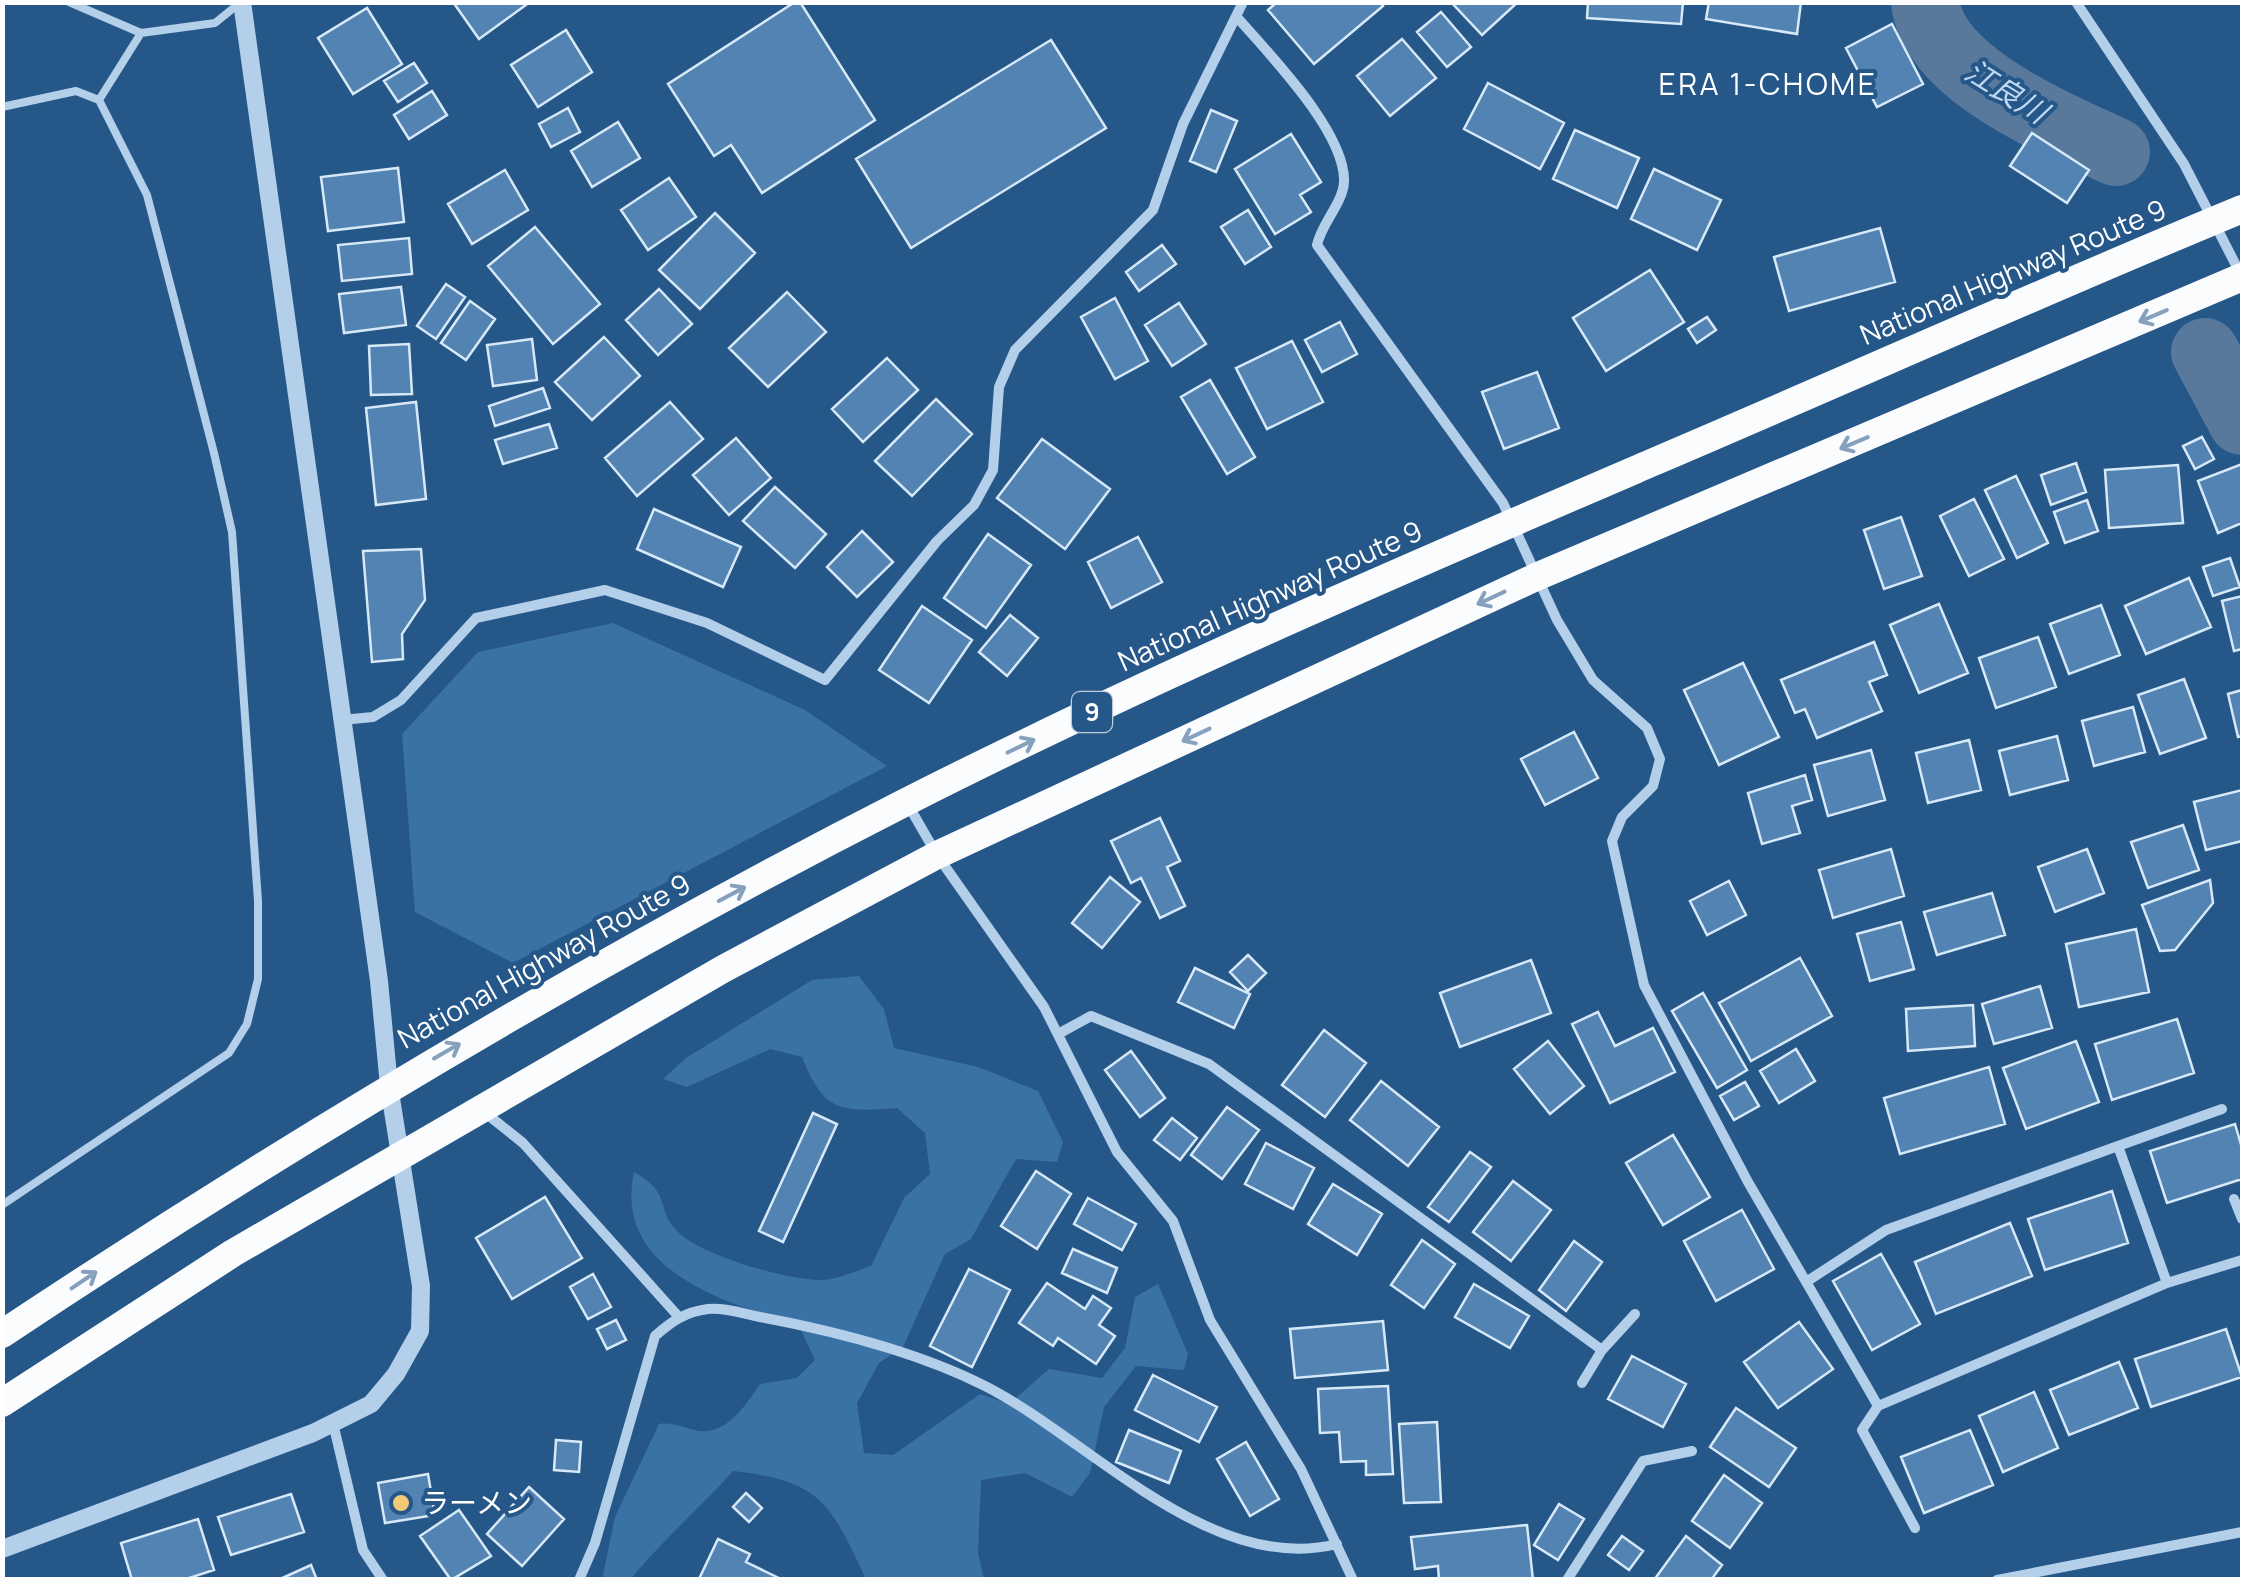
<svg xmlns="http://www.w3.org/2000/svg" width="2245" height="1582" font-family="Manrope,'Noto Sans JP',sans-serif">
  <style>
    .green { fill: #3a72a6 }
    .lines { fill: none; stroke-linecap: round; stroke-linejoin: round }
    .river { stroke: #58799c; stroke-width: 68 }
    .building { fill: #5283b2; stroke: #d7e8f7; stroke-width: 2.5 }
    .service { stroke: #b3cfe9; stroke-width: 8 }
    .minor { stroke: #b3cfe9; stroke-width: 10 }
    .tertiary { stroke: #b3cfe9; stroke-width: 18 }
    .trunk { stroke: #fafcfe; stroke-width: 28 }
    .oneway { stroke: #85a1be }
    .poi-dot { fill: #f3c877; stroke: #265789; stroke-width: 4 }
    .labels { text-anchor: middle; stroke-width: 8; stroke-linejoin: round; paint-order: stroke }
    .shield { fill: #265789; stroke: #becddc; stroke-width: 2.5 }
    .shield-label { font-size: 25px; font-weight: bold; fill: #fff }
    .street-label { font-size: 28px; fill: #fff; stroke: #265789 }
    .poi-label { font-size: 28px; fill: #fff; stroke: #265789; text-anchor: start }
    .neighbourhood-label { font-size: 30px; letter-spacing: 2.5px; fill: #fff; stroke: #265789 }
    .water-label { font-size: 30px; font-style: italic; fill: #bfd8f1; stroke: #265789 }
  </style>
  <rect width="100%" height="100%" fill="#265789"/>
  <!-- green -->
  <path class="green" d="M613 623 805 710 887 766 513 963 415 912 402 734 478 652Z
    M859 976 884 1009 894 1048 978 1067 1038 1091 1063 1142 1057 1162 1016 1159 971 1239 945 1254 903 1347 879 1363 857 1403 864 1453 893 1455 980 1394 1009 1404 1049 1369 1102 1378 1125 1348 1135 1297 1158 1284 1188 1354 1184 1370 1136 1366 1104 1407 1090 1473 1072 1497 1025 1473 981 1480 978 1553 984 1579H866C830 1503 822 1481 733 1471 700 1509 662 1540 631 1579L602 1580 615 1517 659 1424C675 1422 683 1428 698 1431 728 1435 746 1404 760 1384L797 1378 815 1360 799 1326C725 1302 613 1271 634 1172 673 1194 655 1209 678 1232 702 1256 785 1279 818 1280 834 1281 855 1271 871 1266L904 1198 930 1174 925 1133 897 1108C841 1112 824 1113 802 1057L770 1049 687 1087 663 1079 686 1058 812 980Z"/>
  <g class="lines">
    <!-- river -->
    <path class="river" d="M1925 2C1934 75 2057 124 2116 152
      M2205 352 2242 421"/>
  </g>
  <!-- building -->
  <path class="building" d="M453 2H530L479 39Z
    M795 2H800L875 120 762 193 731 145 714 156 668 84Z
    M1277 2H1380L1383 6 1314 64 1268 10Z
    M1451 2H1518L1482 35Z
    M1588 2H1683L1681 24 1587 18Z
    M1709 2H1801L1797 34 1706 19Z
    M367 8 402 64 353 94 318 38Z
    M1441 12 1471 47 1447 67 1417 32Z
    M1892 24 1923 84 1877 107 1846 48Z
    M566 30 592 72 538 107 511 65Z
    M1402 39 1436 78 1390 116 1357 76Z
    M1051 40 1106 128 911 248 856 159Z
    M414 63 427 83 398 102 384 81Z
    M1488 83 1564 123 1540 169 1464 129Z
    M432 91 447 115 409 139 394 115Z
    M568 108 580 132 551 147 539 124Z
    M1211 110 1237 121 1216 172 1190 161Z
    M618 122 640 158 592 187 571 151Z
    M1575 130 1639 158 1617 208 1553 179Z
    M2032 133 2089 170 2067 203 2010 166Z
    M1291 134 1321 182 1300 195 1311 212 1275 234 1235 169Z
    M398 168 404 222 328 231 321 177Z
    M1654 169 1721 200 1697 250 1631 219Z
    M505 170 528 210 472 244 448 204Z
    M669 178 696 217 648 250 621 210Z
    M1248 210 1271 247 1245 264 1221 227Z
    M715 213 755 253 700 309 659 270Z
    M535 227 600 304 553 344 488 266Z
    M1880 228 1895 282 1789 311 1774 257Z
    M409 238 412 274 342 281 338 245Z
    M1162 245 1176 264 1139 291 1126 272Z
    M1650 270 1684 322 1606 371 1573 318Z
    M446 284 465 297 436 339 417 326Z
    M401 287 406 325 344 333 339 294Z
    M659 289 692 324 658 355 626 320Z
    M787 292 826 332 768 387 729 348Z
    M1115 298 1148 361 1115 379 1081 317Z
    M470 301 495 319 466 360 441 343Z
    M1179 303 1206 344 1172 366 1145 325Z
    M1707 317 1716 330 1697 343 1688 329Z
    M1340 322 1357 354 1322 372 1305 340Z
    M604 337 640 376 592 420 555 382Z
    M532 339 537 380 493 386 487 345Z
    M1292 341 1323 402 1267 429 1236 368Z
    M409 344 412 394 371 395 369 346Z
    M887 358 918 390 863 442 832 409Z
    M1537 372 1559 428 1504 449 1482 392Z
    M1210 380 1255 457 1227 474 1181 397Z
    M543 388 550 408 495 426 489 406Z
    M936 399 972 434 912 496 875 461Z
    M416 402 426 499 376 505 366 408Z
    M670 402 703 439 637 496 605 458Z
    M549 424 557 448 503 464 495 440Z
    M2202 437 2214 459 2195 469 2183 446Z
    M736 438 771 478 729 515 693 475Z
    M1042 439 1110 489 1065 549 997 498Z
    M2076 463 2086 492 2051 505 2041 475Z
    M2242 464V523L2218 533 2198 481Z
    M2178 465 2183 523 2109 528 2105 470Z
    M2016 476 2048 543 2017 558 1985 490Z
    M775 487 826 534 795 568 743 521Z
    M1974 499 2004 559 1969 576 1940 516Z
    M2087 500 2098 531 2065 543 2054 512Z
    M654 509 741 547 723 587 637 549Z
    M1901 517 1922 576 1884 589 1864 530Z
    M862 531 893 562 857 597 827 567Z
    M988 534 1031 565 986 628 944 598Z
    M1138 537 1162 582 1111 608 1088 562Z
    M421 549 425 600 402 634 403 659 372 662 363 551Z
    M2230 558 2240 587 2213 596 2203 567Z
    M2189 578 2211 627 2146 654 2125 606Z
    M2242 596V649L2234 651 2222 601Z
    M1939 604 1968 673 1919 693 1890 625Z
    M2101 605 2120 655 2069 674 2050 624Z
    M922 606 972 640 929 703 879 670Z
    M1010 615 1038 638 1007 676 979 652Z
    M2038 637 2056 687 1996 708 1979 658Z
    M1874 642 1887 675 1869 682 1882 711 1817 738 1805 709 1795 713 1781 680Z
    M1743 663 1779 737 1719 765 1684 690Z
    M2184 679 2206 738 2160 754 2138 695Z
    M2242 690V736L2238 737 2228 694Z
    M2133 707 2145 752 2094 766 2082 721Z
    M1574 732 1598 778 1545 805 1521 759Z
    M2057 736 2068 780 2010 795 1999 751Z
    M1969 740 1981 790 1928 803 1916 753Z
    M1871 750 1885 800 1828 816 1814 765Z
    M1805 775 1812 800 1792 806 1800 833 1762 844 1748 793Z
    M2242 790V841L2206 850 2194 802Z
    M1160 818 1180 861 1167 867 1185 906 1160 918 1141 878 1131 883 1111 841Z
    M2183 825 2199 870 2148 888 2131 842Z
    M1891 849 1904 896 1833 918 1819 870Z
    M2087 849 2104 893 2055 912 2038 867Z
    M1110 877 1140 902 1102 948 1072 923Z
    M2210 880 2213 903 2175 950 2160 951 2142 905Z
    M1729 881 1746 915 1707 935 1690 901Z
    M1992 893 2005 935 1937 955 1924 912Z
    M1901 922 1914 969 1870 981 1857 934Z
    M2136 929 2149 992 2079 1007 2066 944Z
    M1248 955 1266 973 1248 991 1230 972Z
    M1800 958 1832 1016 1751 1061 1719 1003Z
    M1531 960 1551 1013 1460 1047 1440 993Z
    M1195 968 1250 994 1234 1028 1178 1002Z
    M2040 986 2052 1028 1994 1044 1982 1004Z
    M1703 993 1747 1070 1717 1088 1672 1011Z
    M1973 1005 1975 1046 1908 1051 1906 1009Z
    M1598 1012 1615 1046 1653 1028 1675 1072 1610 1103 1572 1024Z
    M2177 1019 2194 1073 2112 1100 2095 1044Z
    M1324 1030 1366 1063 1325 1117 1282 1085Z
    M1548 1041 1584 1086 1550 1114 1514 1069Z
    M2076 1041 2099 1102 2026 1129 2003 1068Z
    M1796 1049 1815 1081 1779 1103 1760 1071Z
    M1131 1051 1165 1098 1140 1117 1105 1070Z
    M1989 1067 2005 1124 1900 1154 1884 1098Z
    M1381 1081 1439 1127 1408 1166 1350 1120Z
    M1745 1082 1759 1106 1734 1120 1720 1096Z
    M1227 1107 1259 1130 1222 1179 1191 1155Z
    M813 1113 837 1124 783 1242 759 1231Z
    M1172 1118 1197 1138 1180 1160 1154 1140Z
    M2235 1124 2242 1148V1179L2167 1203 2150 1151Z
    M1673 1135 1710 1197 1663 1225 1626 1163Z
    M1266 1143 1314 1168 1293 1209 1245 1184Z
    M1470 1152 1491 1167 1449 1222 1428 1207Z
    M1036 1171 1071 1194 1037 1249 1001 1226Z
    M1513 1181 1551 1210 1511 1261 1473 1232Z
    M1333 1184 1382 1214 1357 1255 1308 1224Z
    M2112 1191 2128 1243 2045 1270 2028 1219Z
    M545 1197 582 1258 512 1299 476 1238Z
    M1088 1198 1136 1224 1122 1250 1074 1224Z
    M1742 1210 1774 1269 1716 1301 1684 1241Z
    M2010 1223 2032 1276 1936 1314 1915 1262Z
    M1422 1240 1455 1264 1424 1308 1391 1285Z
    M1574 1241 1602 1262 1566 1311 1539 1290Z
    M1073 1249 1117 1268 1107 1293 1062 1273Z
    M1881 1254 1920 1324 1872 1350 1833 1281Z
    M969 1269 1010 1290 972 1367 930 1346Z
    M593 1274 611 1307 588 1319 570 1287Z
    M1047 1283 1085 1309 1093 1296 1111 1308 1099 1325 1115 1336 1096 1364 1058 1338 1053 1346 1019 1323Z
    M1474 1284 1529 1316 1510 1348 1455 1317Z
    M616 1320 626 1340 607 1349 597 1329Z
    M1383 1321 1388 1370 1295 1378 1290 1329Z
    M1799 1322 1833 1369 1778 1408 1744 1362Z
    M2226 1329 2242 1377 2151 1407 2135 1359Z
    M1632 1356 1686 1384 1663 1427 1608 1399Z
    M2119 1362 2138 1408 2069 1435 2050 1390Z
    M1153 1375 1217 1407 1199 1442 1135 1410Z
    M1388 1386 1393 1474 1366 1475V1461L1341 1462 1339 1432 1320 1433 1318 1389Z
    M2034 1392 2058 1448 2003 1472 1979 1416Z
    M1736 1408 1796 1448 1769 1487 1710 1447Z
    M1437 1422 1441 1502 1404 1503 1399 1424Z
    M1129 1430 1181 1451 1169 1483 1116 1462Z
    M1970 1430 1993 1485 1924 1513 1901 1457Z
    M556 1440 581 1442 579 1472 554 1470Z
    M1246 1442 1279 1499 1250 1516 1217 1459Z
    M428 1474 435 1515 385 1523 378 1483Z
    M1724 1475 1762 1503 1730 1548 1692 1521Z
    M529 1487 564 1519 522 1566 487 1534Z
    M746 1493 762 1508 749 1522 733 1507Z
    M291 1494 304 1532 231 1555 218 1517Z
    M1559 1504 1584 1519 1558 1560 1534 1545Z
    M459 1510 491 1556 451 1580 420 1536Z
    M198 1519 214 1570 183 1580H132L121 1543Z
    M1527 1525 1533 1580H1439L1438 1566 1415 1569 1411 1537Z
    M1622 1536 1643 1551 1629 1570 1608 1555Z
    M1686 1536 1722 1565 1711 1580H1654Z
    M718 1539 750 1554 746 1562 783 1580 699 1579Z
    M311 1565 317 1580H278Z"/>
  <g class="lines">
    <!-- service -->
    <path class="service" d="M69 2 141 33 215 23 241 2
      M99 100 141 33
      M2 107 76 91 99 100 147 195 214 453 232 532 258 901V979L247 1024 229 1053 2 1205"/>
    <!-- minor -->
    <path class="minor" d="M2076 2 2184 164 2241 275
      M1236 16C1268 53 1346 132 1344 182 1343 203 1321 224 1317 245L1503 503 1557 620 1593 680 1647 728 1660 759 1653 786 1622 817 1612 841 1644 985 1748 1182 1866 1385 1878 1406 2167 1283 2118 1146 1886 1230 1806 1282
      M342 720 373 717 401 700 476 618 605 590 707 623 825 680 937 541 974 505 993 470 999 387 1015 350 1153 210 1183 124 1243 2
      M907 803 937 855 1044 1007 1117 1152 1173 1221 1210 1320 1301 1469 1353 1580
      M1058 1034 1091 1016 1209 1064 1602 1350 1635 1314
      M483 1111 523 1143 678 1316
      M2118 1146 2222 1109
      M2234 1199 2242 1219
      M2167 1283 2242 1260
      M1582 1383 1602 1350
      M1878 1406 1862 1430 1915 1528
      M333 1423 363 1550 383 1580
      M579 1580 595 1543 655 1336C672 1321 685 1312 708 1309 724 1307 744 1314 760 1317 835 1331 916 1351 985 1386 1088 1438 1210 1576 1337 1544
      M1567 1580 1643 1461 1692 1451
      M1997 1580 2242 1532"/>
    <!-- tertiary -->
    <path class="tertiary" d="M2 1549 313 1433 371 1404 396 1374 420 1331 421 1286 389 1086 379 981 242 2"/>
    <!-- trunk -->
    <path class="trunk" d="M2 1334C294 1140 592 962 904 803 1148 679 1400 571 1651 463 1848 379 2044 291 2242 209
      M2 1403 233 1253 723 969 937 855 1536 577 2242 277"/>
  </g>
  <!-- one-way arrows -->
  <defs><path id="oneway-shaft" d="M-6 0H5M1.5-3L5.5 0L1.5 3" fill="none" stroke-width="1.6" stroke-linecap="round" stroke-linejoin="round" transform="scale(2.5)"/></defs>
  <g class="oneway">
    <use href="#oneway-shaft" transform="translate(2153 316) rotate(157)"/>
    <use href="#oneway-shaft" transform="translate(1854 443) rotate(157)"/>
    <use href="#oneway-shaft" transform="translate(1491 598) rotate(155)"/>
    <use href="#oneway-shaft" transform="translate(1196 735) rotate(155)"/>
    <use href="#oneway-shaft" transform="translate(1021 746) rotate(-26)"/>
    <use href="#oneway-shaft" transform="translate(732 894) rotate(-28)"/>
    <use href="#oneway-shaft" transform="translate(447 1051) rotate(-30)"/>
    <use href="#oneway-shaft" transform="translate(84 1280) rotate(-34)"/>
  </g>
  <!-- markers -->
  <circle class="poi-dot" cx="401" cy="1503" r="10"/>
  <g class="labels">
    <!-- shield labels -->
    <rect class="shield" x="1072" y="692" width="40" height="40" rx="8"/>
    <g class="shield-label">
      <text x="1092" y="721">9</text>
    </g>
    <!-- street labels -->
    <g class="street-label">
      <text transform="translate(2013 272) rotate(-23)" y="10">National Highway Route 9</text>
      <text transform="translate(1270 596) rotate(-24)" y="10">National Highway Route 9</text>
      <text transform="translate(544 961) rotate(-29)" y="10">National Highway Route 9</text>
    </g>
    <!-- poi labels -->
    <g class="poi-label">
      <text x="421" y="1513">ラーメン</text>
    </g>
    <!-- neighbourhood labels -->
    <g class="neighbourhood-label">
      <text x="1768" y="95">ERA 1-CHOME</text>
    </g>
    <!-- water labels -->
    <g class="water-label">
      <text transform="translate(2006 92) rotate(32)" y="10">江良川</text>
    </g>
  </g>
  <!-- border -->
  <rect width="2245" height="1582" fill="none" stroke="#ffffff" stroke-width="10"/>
</svg>
